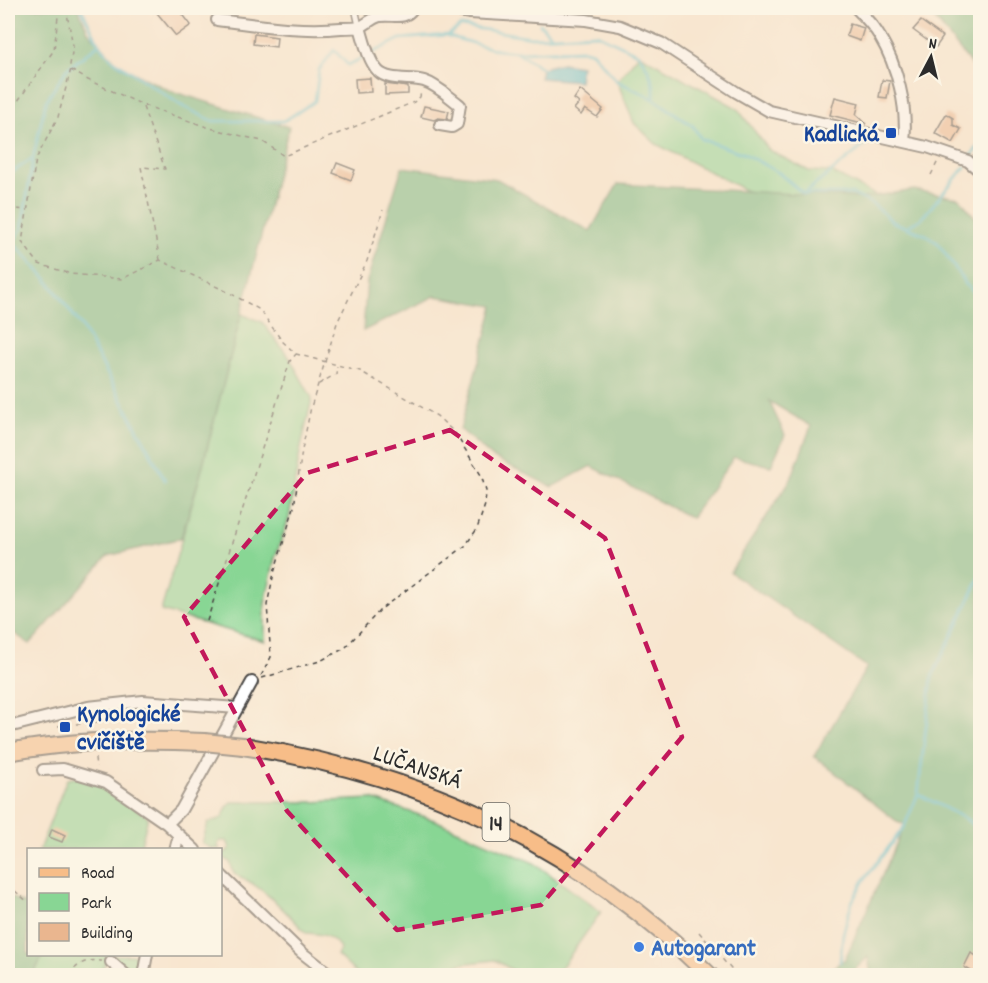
<svg xmlns="http://www.w3.org/2000/svg" width="988" height="983" font-family="Dekko,sans-serif">
  <style>
    .green { fill: #88d694; stroke: #5a8060; stroke-width: 1.5 }
    .forest { fill: #6eb77e; stroke: #4c7154; stroke-width: 1.5 }
    .water { fill: #52bdcd; stroke: #3e747c; stroke-width: 1.5 }
    .lines { fill: none; stroke-linecap: round; stroke-linejoin: round }
    .stream { stroke: #52bdcd; stroke-width: 3 }
    .building { fill: #eab68f }
    .service-casing { stroke: #4a4744; stroke-width: 8 }
    .minor-casing { stroke: #4a4744; stroke-width: 14 }
    .primary-casing { stroke: #4a4744; stroke-width: 20 }
    .path { stroke: #4a4744; stroke-width: 1.5; stroke-dasharray: 4.5 4.5; stroke-linecap: butt }
    .service { stroke: #fff; stroke-width: 5 }
    .minor { stroke: #fff; stroke-width: 10 }
    .primary { stroke: #f7bd88; stroke-width: 16 }
    .primary-bridge-casing { stroke: #4a4744; stroke-width: 20; stroke-linecap: butt }
    .primary-bridge { stroke: #f7bd88; stroke-width: 16 }
    .marked { fill: none; stroke: #c2185b; stroke-width: 4.5; stroke-dasharray: 12 8; stroke-linejoin: round }
    .transit-dot { fill: #1a4fb4; stroke: #fcf5e5; stroke-width: 2 }
    .shop-dot { fill: #3f7fe0; stroke: #fcf5e5; stroke-width: 2 }
    .labels { text-anchor: middle; stroke-width: 5; stroke-linejoin: round; paint-order: stroke }
    .shield { fill: #fcf5e5; stroke: #6a6863; stroke-width: 1.5 }
    .shield-label { font-size: 22px; font-weight: bold; fill: #2b2b2b }
    .transit-label { font-size: 24px; font-weight: bold; fill: #164399; stroke: #fcf5e5; text-anchor: end }
    .street-label { font-size: 24px; fill: #2b2b2b; stroke: #fcf5e5 }
    .shop-label { font-size: 24px; font-weight: bold; fill: #366cbe; stroke: #fcf5e5; text-anchor: start }
  </style>
  <rect width="100%" height="100%" fill="#fcf5e5"/>
  <filter id="ink" filterUnits="userSpaceOnUse"><feTurbulence type="fractalNoise" baseFrequency=".0167" numOctaves="2"/><feDisplacementMap in="SourceGraphic" scale="12" xChannelSelector="R" yChannelSelector="G"/><feConvolveMatrix kernelMatrix="1 2 1 2 8 2 1 2 1" color-interpolation-filters="sRGB"/></filter>
  <filter id="wash" filterUnits="userSpaceOnUse"><feTurbulence type="fractalNoise" baseFrequency=".008" numOctaves="4" result="noise"/><feDisplacementMap in="SourceGraphic" scale="24" xChannelSelector="R" yChannelSelector="G"/><feGaussianBlur stdDeviation="1.35" result="paint"/><feColorMatrix in="noise" values="0 0 0 0 0 0 0 0 0 0 0 0 0 0 0 0 0 1.4 0 .05"/><feComposite in="paint" operator="in"/></filter>
  <g filter="url(#wash)">
    <rect width="100%" height="100%" fill="#f8e6cf"/>
    <!-- green -->
    <path class="green" d="M639 54 737 108 769 150 809 171 831 172 921 219 762 199 656 144 634 123 617 81Z
      M241 314 262 322 289 357 312 398 300 452 289 518 275 558 265 603V641L161 611 200 476Z
      M79 777 103 786 148 817 140 849 39 850 67 779Z
      M372 799 434 820 534 863 601 912 556 975H521L495 960 460 964 444 975H358L337 955 340 949C334 935 320 934 306 933 287 913 261 884 234 874L230 862 221 856V851L225 853 230 848 227 841H220L218 844 219 849H212L202 843 208 823 222 818 227 807 232 802H312Z
      M43 955H109L100 975 33 976Z
      M109 955H143L140 966 132 972 126 969Z"/>
    <!-- forest -->
    <path class="forest" d="M8 8H78L88 31 120 66 171 91 289 127 200 476 181 538 108 556 30 644 8 629Z
      M926 8H980V75Z
      M402 167 497 179 590 231 618 184 862 198 914 190 959 198 980 223V975H871L868 957 849 975H823L845 959 905 824 899 823 814 756 867 667 730 572 791 479 811 426 769 401 785 435 771 466 734 457 691 518 591 466 552 487 492 457 460 429 494 306 435 296 363 331 367 281Z
      M8 896 28 905V954L43 955 33 975H8Z"/>
    <!-- water -->
    <path class="water" d="M562 63 581 66 579 81 540 78 542 68Z"/>
    <g class="lines">
      <!-- stream -->
      <path class="stream" d="M81 8 99 44 112 59 182 106 213 121H284L315 101 319 70 334 50 348 65 400 39 448 35 461 26 532 37 597 34 639 54 649 71 654 87V99L693 126 701 139 745 154 779 173 804 194H852L873 204 893 222 926 235 938 243 967 286 980 298
        M528 8 539 12
        M540 24 551 35
        M448 36 497 50 517 52 585 50 592 52 617 81 654 99
        M518 53 542 68
        M971 156 980 144
        M8 175 33 158
        M805 193 871 140
        M906 227 921 219 965 167
        M13 242 48 281 82 327 165 480
        M8 247 13 242 22 228 33 158 46 101 67 69 99 44
        M918 794 966 819 980 831
        M840 962 843 934 852 902 864 880 904 827 918 794 932 677 980 577V571"/>
    </g>
    <g id="blocks">
      <!-- building -->
      <path class="building" d="M153 8H178L191 25 176 36Z
        M921 21 943 37 936 47 913 30Z
        M850 24 864 28 860 41 846 36Z
        M254 34 277 37 276 47 253 44Z
        M370 78 371 92 356 93 355 79Z
        M882 80 890 81 887 98 879 97Z
        M385 84 408 87V94L385 95Z
        M580 90 603 109 597 117 585 109 581 115 574 109 579 103 574 99Z
        M835 97 859 103 856 115 866 124 830 115Z
        M424 106 449 111 447 119 438 118 434 120 421 117Z
        M946 114 953 118V125L961 129 953 143 935 133Z
        M337 163 355 170 351 180 333 173Z
        M52 829 65 835 62 842 49 837Z
        M971 953 981 958V966L976 974 964 967Z"/>
    </g>
  </g>
  <g filter="url(#ink)">
    <use href="#blocks" fill-opacity="0" stroke="#4a4744" stroke-width="1.5"/>
    <g class="lines">
      <!-- service casing -->
      <g class="service-casing">
        <path id="service" d="M355 8 359 26"/>
      </g>
      <!-- minor casing -->
      <g class="minor-casing">
        <path id="minor" d="M442 8 470 13 586 20 620 26 661 43 736 92 769 111 927 147 968 161 980 171
          M856 8C865 17 874 26 880 37 897 65 908 108 904 141
          M217 20C258 25 300 32 341 28 347 28 355 28 360 27 367 24 372 18 380 16 394 14 404 21 413 8
          M360 27C364 40 368 60 378 71 389 82 411 77 424 81 437 85 449 97 460 105L457 124 452 127 440 125
          M8 727 88 707 143 701 237 708
          M43 770 63 769 106 782 167 824 195 850
          M167 824 181 810 252 682
          M175 850 179 835
          M220 874 301 952 332 976
          M111 962 127 976
          M143 976 147 954"/>
      </g>
      <!-- primary casing -->
      <g class="primary-casing">
        <path id="primary" d="M243 746C426 775 577 845 710 976
          M8 752C73 740 138 739 204 742"/>
      </g>
      <!-- path -->
      <path class="path" d="M66 8 73 46 70 65 71 69 58 117 36 159 22 242 39 264 71 274 122 279 160 260 230 293 260 310 282 341 296 354 360 371 437 416 455 433 481 475 486 491 485 505 477 529 465 546 381 609 345 648 320 661 262 678
        M71 70 88 80 143 105 210 128 262 141 284 156 414 102 420 97 421 91
        M143 107 165 169 141 167 160 260
        M8 115 54 50 59 8
        M931 175 938 161
        M8 208 27 210
        M319 384 336 374 337 366
        M207 621 290 361 296 354
        M261 676 271 657 267 605 274 573 294 507 302 450 311 407 337 323 367 261 383 210
        M58 726 96 722 151 712
        M95 758 96 767
        M8 885 28 902
        M699 932 737 976
        M69 976C77 963 87 959 102 961"/>
      <!-- service -->
      <use href="#service" class="service"/>
      <!-- minor -->
      <use href="#minor" class="minor"/>
      <!-- primary -->
      <use href="#primary" class="primary"/>
      <!-- primary-bridge casing -->
      <g class="primary-bridge-casing">
        <path id="primary-bridge" d="M204 742 243 746"/>
      </g>
      <!-- primary-bridge -->
      <use href="#primary-bridge" class="primary-bridge"/>
    </g>
  </g>
  <!-- marked area -->
  <path d="M0 0H988V983H0ZM450 430 605 538 682 737 541 905 397 930 287 811 184 617 307 473Z" fill="#f8e6cf" fill-opacity=".55" fill-rule="evenodd"/>
  <path class="marked" d="M450 430 605 538 682 737 541 905 397 930 287 811 184 617 307 473Z"/>
  <!-- markers -->
  <g class="transit-dot">
    <rect x="885" y="127" width="12" height="12" rx="3"/>
    <rect x="59" y="721" width="12" height="12" rx="3"/>
  </g>
  <circle class="shop-dot" cx="639" cy="947" r="6"/>
  <g class="labels">
    <!-- shield labels -->
    <rect class="shield" x="482.5" y="803" width="27" height="38" rx="4.5"/>
    <g class="shield-label">
      <text x="496" y="830">14</text>
    </g>
    <!-- transit labels -->
    <g class="transit-label">
      <text x="879" y="141">Kadlická</text>
      <text x="77" y="721" text-anchor="start">Kynologické<tspan x="77" dy="28">cvičiště</tspan></text>
    </g>
    <!-- street labels -->
    <g class="street-label">
      <text transform="translate(418 766) rotate(19)" y="8">LUČANSKÁ</text>
    </g>
    <!-- shop labels -->
    <g class="shop-label">
      <text x="651" y="955">Autogarant</text>
    </g>
  </g>
  <!-- margin -->
  <rect width="988" height="983" fill="none" stroke="#fcf5e5" stroke-width="30"/>
  <!-- legend -->
  <rect x="27" y="848" width="195" height="108" fill="#fcf5e5" stroke="#a8a49b" stroke-width="1.5"/>
  <rect x="39" y="868" width="30" height="9" fill="#f7bd88" stroke="#a8a49b" stroke-width="1.5"/>
  <text x="81" y="878" font-size="18" fill="#2b2b2b">Road</text>
  <rect x="39" y="893" width="30" height="18" fill="#88d694" stroke="#a8a49b" stroke-width="1.5"/>
  <text x="81" y="908" font-size="18" fill="#2b2b2b">Park</text>
  <rect x="39" y="923" width="30" height="18" fill="#eab68f" stroke="#a8a49b" stroke-width="1.5"/>
  <text x="81" y="938" font-size="18" fill="#2b2b2b">Building</text>
  <!-- north arrow -->
  <g transform="translate(931 57) rotate(7)" stroke="#fcf5e5" stroke-width="4.5" paint-order="stroke">
  <path d="M0-4.5L10 22L0 15L-10 22Z" fill="#2b2b2b"/>
  <text y="-9" font-size="16" font-weight="bold" text-anchor="middle" fill="#2b2b2b">N</text>
  </g>
</svg>
